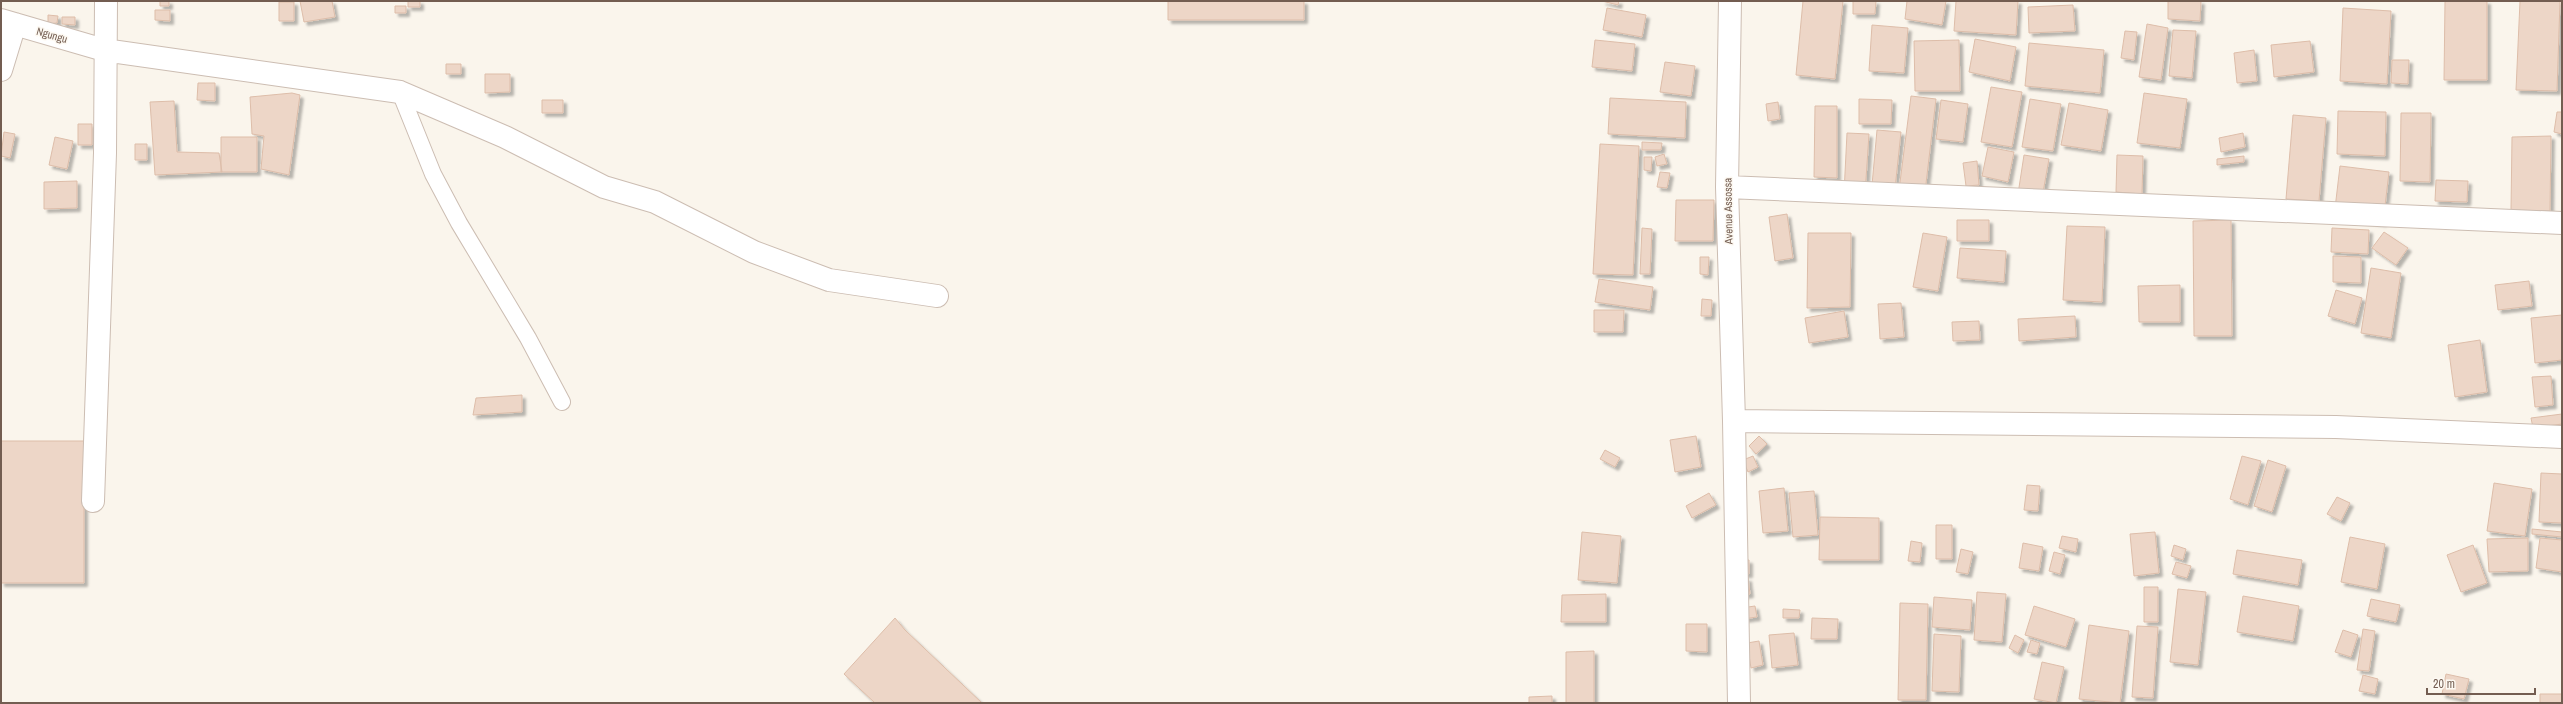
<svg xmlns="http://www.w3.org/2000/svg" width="2563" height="704" font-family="'Archivo Narrow',sans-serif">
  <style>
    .building { fill: #edd6c7; stroke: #ddbda9; filter: url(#shadow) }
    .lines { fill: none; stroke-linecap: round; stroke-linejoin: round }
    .lane-casing { stroke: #ccbdb2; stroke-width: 18 }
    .street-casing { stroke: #ccbdb2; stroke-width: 24 }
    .lane { stroke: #fff; stroke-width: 16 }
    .street { stroke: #fff; stroke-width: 22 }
    .labels { text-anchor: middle; stroke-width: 3; stroke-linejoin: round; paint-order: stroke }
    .street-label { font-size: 11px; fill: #735d51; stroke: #fdf9f2 }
  </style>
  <defs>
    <filter id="shadow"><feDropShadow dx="3.5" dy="3.5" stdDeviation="1" flood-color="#0004"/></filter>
  </defs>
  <rect width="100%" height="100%" fill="#faf5ec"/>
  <!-- building -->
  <path class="building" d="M160 1H169V6H160Z
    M300 1H332L335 17 304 22Z
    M408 1H420V7H408Z
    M1168 1H1304V20H1168Z
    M1602 1H1619L1618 5Z
    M1803 1H1843L1835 79 1796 75Z
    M1853 1H1876L1875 14H1853Z
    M1907 1H1946L1942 25 1905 19Z
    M1956 1H2018L2016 35 1954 31Z
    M2168 1H2201L2200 21 2168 19Z
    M2445 1H2487V80H2444Z
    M2520 1H2560L2557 91 2516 90Z
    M279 2H294V21H279Z
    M2073 5 2075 31 2029 33 2028 7Z
    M395 6H406V13H395Z
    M1607 8 1646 15 1642 37 1603 30Z
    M2343 8 2391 11 2387 84 2340 81Z
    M155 10H170V21L155 20Z
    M48 15 58 16 57 23 48 24Z
    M62 17H75V25L62 24Z
    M2147 24 2168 28 2161 80 2139 77Z
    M1872 25 1908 28 1904 73 1869 71Z
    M2173 30 2196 31 2192 78 2169 76Z
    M2125 31 2137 32 2134 60 2121 58Z
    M1975 39 2016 47 2010 81 1969 72Z
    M1595 40 1635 44 1632 71 1592 67Z
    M1959 40 1960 91H1915L1914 41Z
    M2310 41 2314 72 2274 77 2271 45Z
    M2029 43 2104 50 2100 93 2025 86Z
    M2254 50 2257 81 2237 83 2234 53Z
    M2392 60H2409L2408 84 2391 83Z
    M1665 62 1695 66 1691 96 1660 92Z
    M446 64H461V74H446Z
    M485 74H510V92L485 93Z
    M198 83H215V101L197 100Z
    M1991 87 2022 92 2012 147 1981 142Z
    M292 93 300 95 289 175 261 169 264 136 252 134 250 97Z
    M2144 93 2187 99 2180 148 2137 143Z
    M1911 96 1936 99 1925 192 1899 190Z
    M1610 98 1686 102 1685 138 1608 134Z
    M1859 99 1892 100 1891 124H1859Z
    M2030 99 2061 104 2053 151 2022 147Z
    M542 100H563V113H542Z
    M1941 100 1968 104 1963 142 1936 139Z
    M174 101 177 152 219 153 222 172 155 175 150 102Z
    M1778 102 1780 119 1768 121 1766 104Z
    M2069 103 2108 110 2101 151 2061 145Z
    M1815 106H1837V178L1814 177Z
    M2338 111 2386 112 2385 156 2337 154Z
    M2557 112H2562V134L2554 132Z
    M2401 113H2431L2430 182 2400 181Z
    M2293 115 2326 118 2319 201 2286 199Z
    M78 124H92V145H78Z
    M1877 130 1901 132 1894 198 1871 196Z
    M4 132 15 134 10 158 1 156Z
    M1847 133 1869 134 1865 194 1844 193Z
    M2243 133 2245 147 2221 152 2219 138Z
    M2551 136 2550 211 2511 210 2512 137Z
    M55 137 73 141 67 169 49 165Z
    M221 137H257V172H221Z
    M1642 142 1662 143 1661 150H1642Z
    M135 144H147V160H135Z
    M1600 144 1639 146 1633 275 1593 274Z
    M1988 147 2014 152 2008 182 1982 176Z
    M1664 154 1667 164 1657 166 1655 157Z
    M2024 155 2049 159 2042 198 2018 194Z
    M2117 155 2143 156 2142 194 2116 192Z
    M2244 156V162L2217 165V159Z
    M1644 157H1652L1651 171 1644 170Z
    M1977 161 1979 185 1966 186 1963 163Z
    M2340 166 2389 172 2383 223 2334 217Z
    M1660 172 1670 173 1667 188 1657 187Z
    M2436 180 2468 181 2467 202 2435 201Z
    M77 181V208L44 209V182Z
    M1676 200H1714L1713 241H1675Z
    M1787 214 1793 258 1775 261 1769 217Z
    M1957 220H1989V241H1957Z
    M2231 220 2232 336H2194L2193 221Z
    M2067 226 2105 227 2102 302 2063 300Z
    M1642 228 1652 229 1650 274H1640Z
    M2332 228 2369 230 2368 254 2331 252Z
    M2384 232 2408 248 2396 265 2372 248Z
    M1808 233H1851L1850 307 1807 308Z
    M1923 233 1947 237 1938 291 1913 287Z
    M1960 248 2006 251 2004 282 1957 278Z
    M2333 256 2361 257V283L2333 282Z
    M1700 257H1709L1708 275 1700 274Z
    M2371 268 2401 273 2391 338 2361 333Z
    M1599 279 1653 287 1650 310 1595 302Z
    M2529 281 2532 306 2498 310 2495 285Z
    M2180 285V322H2139L2138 286Z
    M2336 290 2362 298 2355 324 2328 316Z
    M1702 299 1712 300 1711 316H1701Z
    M1901 303 1904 337 1880 339 1878 304Z
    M1594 310H1624L1623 332H1594Z
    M1844 311 1848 337 1809 343 1805 318Z
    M2562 315V360L2535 363 2531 318Z
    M2075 316 2076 337 2019 341 2018 319Z
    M1979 321 1980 340 1953 341 1952 322Z
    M2480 340 2487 392 2455 397 2448 345Z
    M2551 376 2553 405 2535 407 2532 377Z
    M522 395V412L473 415 476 398Z
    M2562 414V424L2533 428 2531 418Z
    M1696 436 1701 467 1675 472 1670 440Z
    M1759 436 1767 444 1756 454 1749 446Z
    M1 441H84V583H1Z
    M1605 450 1620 458 1615 467 1600 459Z
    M1753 456 1758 467 1748 472 1743 460Z
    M2242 456 2261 461 2248 505 2230 499Z
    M2268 460 2286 466 2272 512 2254 506Z
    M2541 473 2562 474V523L2539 522Z
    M2494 483 2532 489 2525 536 2487 531Z
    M2027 485 2040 486 2038 511 2024 510Z
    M1784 488 1788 531 1763 533 1759 491Z
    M1814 491 1818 535 1793 537 1789 493Z
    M1709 493 1716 505 1692 518 1686 506Z
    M2337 497 2350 503 2341 521 2327 514Z
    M1820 517 1879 518V560H1819Z
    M1936 525H1952V559H1936Z
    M2532 529 2562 532V537L2532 534Z
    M1582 532 1621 536 1617 583 1578 580Z
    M2155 532 2159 573 2134 576 2130 534Z
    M2062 536 2078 539 2076 552 2059 548Z
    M2350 537 2385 544 2377 589 2341 582Z
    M2528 538V571L2489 572 2487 539Z
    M2540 538 2562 540V572L2536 568Z
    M1911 541 1922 543 1920 562 1908 561Z
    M2023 543 2043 547 2039 571 2019 568Z
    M2174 545 2186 549 2183 560 2171 556Z
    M2473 545 2487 583 2461 592 2447 555Z
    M1961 549 1973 552 1968 574 1956 572Z
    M2237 550 2302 560 2298 585 2233 574Z
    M2054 552 2065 555 2060 574 2049 571Z
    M1741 560H1749V574H1740Z
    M2176 562 2191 566 2187 578 2172 574Z
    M1748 578 1750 594 1743 595 1741 579Z
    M2144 587H2158V622H2144Z
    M2178 589 2206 592 2198 665 2170 662Z
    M1977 592 2006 594 2002 642 1974 640Z
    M1606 594V622H1561L1562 595Z
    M2243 596 2299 606 2293 641 2237 632Z
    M1934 597 1972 600 1970 630 1932 627Z
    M2371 599 2400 605 2396 622 2367 616Z
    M1900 603 1928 604 1926 700H1898Z
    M1755 606 1757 617 1743 619 1741 608Z
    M2034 606 2075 619 2066 647 2025 635Z
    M1783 609 1800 610 1799 618H1783Z
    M895 618 905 630 982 703H875L844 674Z
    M1812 618 1838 619 1837 639H1811Z
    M1686 624H1707V652L1686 651Z
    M2089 625 2129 631 2120 703 2079 699Z
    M2137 626 2158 627 2153 698 2132 697Z
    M2363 629 2375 631 2369 671 2357 670Z
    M2343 630 2358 635 2351 657 2335 652Z
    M1794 633 1798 665 1772 668 1769 635Z
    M1934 634 1961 636 1959 692 1932 691Z
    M2015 635 2024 640 2018 653 2009 648Z
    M2031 640 2040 643 2037 654 2027 652Z
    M1759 641 1763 665 1751 668 1747 643Z
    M1594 651V703H1566V652Z
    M2042 662 2064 667 2056 703 2034 699Z
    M2446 674 2469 679 2464 699 2442 694Z
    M2363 675 2378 679 2375 694 2359 691Z
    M2540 694H2562V703H2540Z
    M1552 696V703H1529V697Z"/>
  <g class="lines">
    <!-- lane casing -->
    <g class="lane-casing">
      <path id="lane" d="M400 92 433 174 459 223 528 338 562 402"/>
    </g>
    <!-- street casing -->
    <g class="street-casing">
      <path id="street" d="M1730 1 1727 187 1734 421 1739 703
        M1 20 104 50 400 92 505 137 604 187 655 202 754 252 829 280 937 296
        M1 70 15 24
        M1727 187 2562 223
        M1734 421 2336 427 2562 437
        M93 501 105 153 106 1"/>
    </g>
    <!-- lane -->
    <use href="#lane" class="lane"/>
    <!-- street -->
    <use href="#street" class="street"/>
  </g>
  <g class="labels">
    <!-- street labels -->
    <g class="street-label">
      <text transform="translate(52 35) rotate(16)" y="4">Ngungu</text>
      <text transform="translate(1728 211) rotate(-91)" y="4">Avenue Assossa</text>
    </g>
  </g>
  <!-- border -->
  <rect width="2563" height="704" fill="none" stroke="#735d51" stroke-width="4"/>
  <!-- scale -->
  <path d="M2427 688v6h108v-6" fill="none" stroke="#735d51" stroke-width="2"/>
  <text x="2433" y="688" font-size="12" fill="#735d51" stroke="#fdf9f2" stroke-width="3" paint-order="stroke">20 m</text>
</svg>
